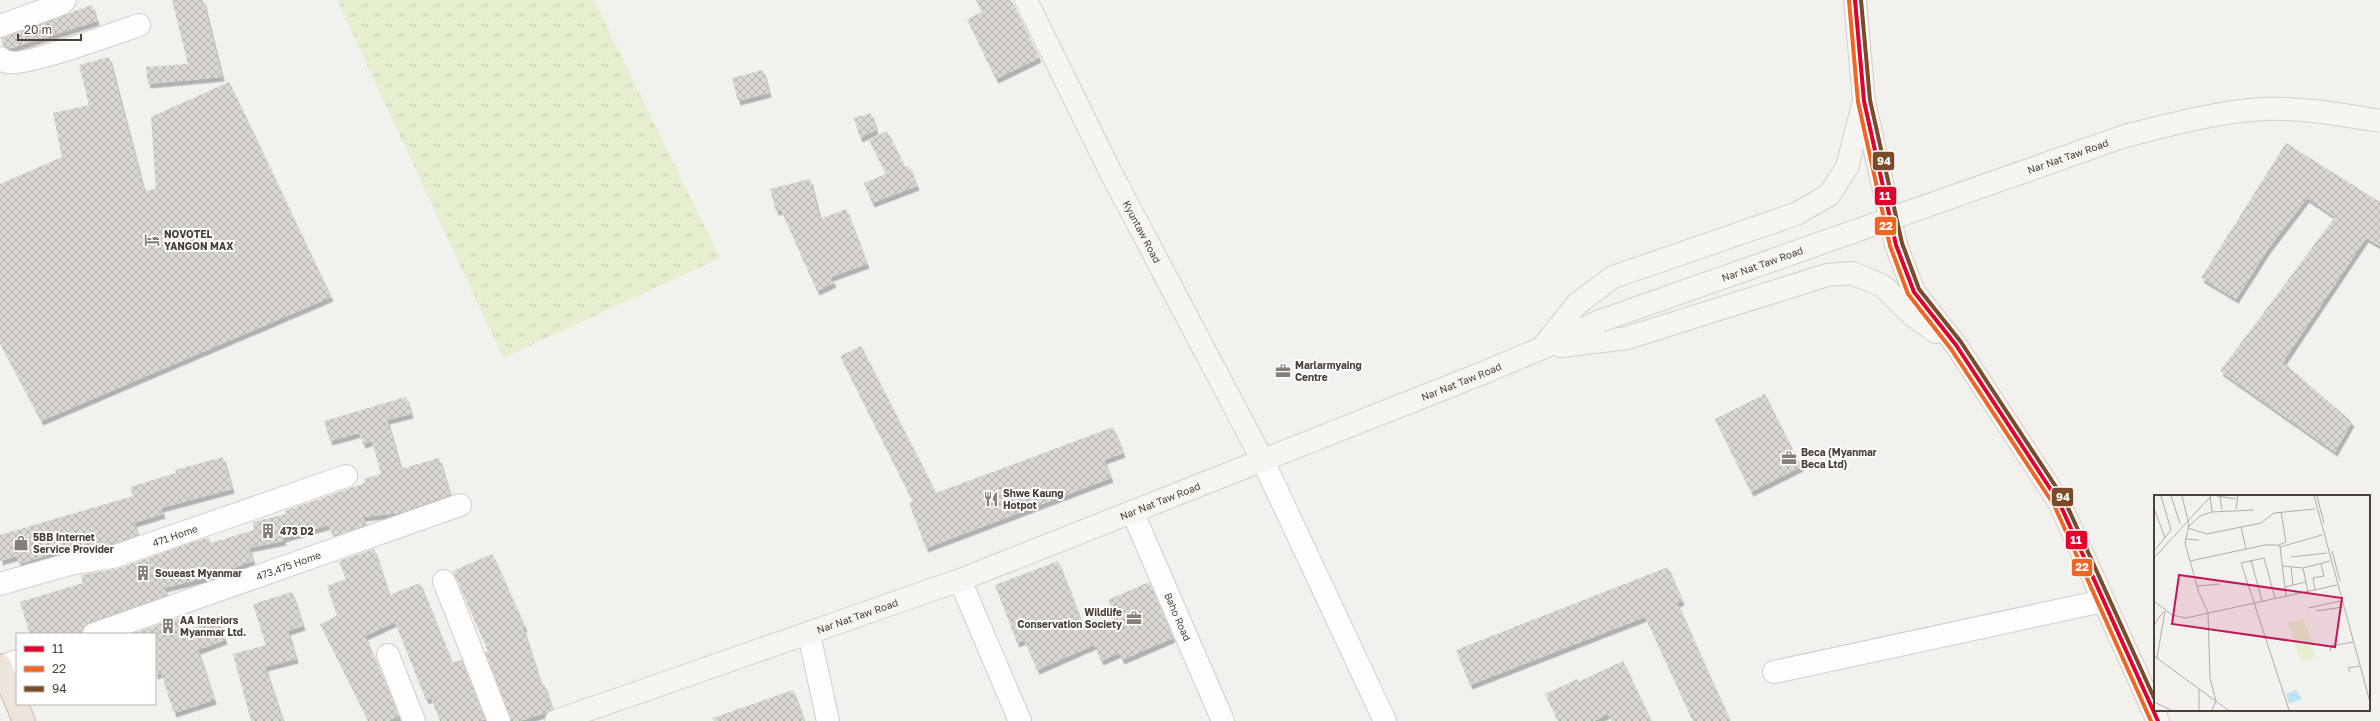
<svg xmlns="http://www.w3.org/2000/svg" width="2380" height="721" font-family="'Golos Text',sans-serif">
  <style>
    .grass { fill: url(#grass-tufts) }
    .building { fill: url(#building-cross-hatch); filter: url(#shadow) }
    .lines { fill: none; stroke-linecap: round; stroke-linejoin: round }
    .street-casing { stroke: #d1cecb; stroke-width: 24 }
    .secondary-casing { stroke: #d4cec5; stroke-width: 24 }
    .highway-casing { stroke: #cbbaa8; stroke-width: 24 }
    .street { stroke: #fdfdfc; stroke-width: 22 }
    .secondary { stroke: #f7f5f1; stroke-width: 22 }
    .highway { stroke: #ede4db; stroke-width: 22 }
    .secondary-bridge-casing { stroke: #d4cec5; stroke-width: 24; stroke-linecap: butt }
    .secondary-bridge { stroke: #f7f5f1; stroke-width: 22 }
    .bus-1-casing { stroke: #fff; stroke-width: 7 }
    .bus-2-casing { stroke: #fff; stroke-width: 7 }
    .bus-3-casing { stroke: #fff; stroke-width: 7 }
    .bus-1 { stroke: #e4002b; stroke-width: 4 }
    .bus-2 { stroke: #f26522; stroke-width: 4 }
    .bus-3 { stroke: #7a4b2a; stroke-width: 4 }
    .labels { text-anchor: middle; stroke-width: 4; stroke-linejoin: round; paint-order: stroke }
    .street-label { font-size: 10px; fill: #4b4138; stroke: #fff }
    .poi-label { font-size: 10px; font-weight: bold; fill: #4b4138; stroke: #fff; text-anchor: start }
    .inset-road { fill: none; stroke: #b0aba5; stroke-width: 1 }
    .view { fill: #c2185b; fill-opacity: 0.15; stroke: #c2185b; stroke-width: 2 }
    .inset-edge { fill: none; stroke: #4b4138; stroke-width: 2 }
    .line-badge { stroke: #fff; stroke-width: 1.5 }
    .badge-label { font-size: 11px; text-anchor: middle; font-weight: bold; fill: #fff }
  </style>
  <defs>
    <pattern id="grass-tufts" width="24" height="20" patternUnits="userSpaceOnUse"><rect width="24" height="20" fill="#e5eece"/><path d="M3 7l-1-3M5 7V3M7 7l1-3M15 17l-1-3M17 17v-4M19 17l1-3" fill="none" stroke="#c6cdb2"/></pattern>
    <pattern id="building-cross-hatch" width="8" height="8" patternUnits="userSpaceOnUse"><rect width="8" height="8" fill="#dbd8d4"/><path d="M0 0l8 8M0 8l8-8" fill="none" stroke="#b4b1ad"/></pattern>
    <filter id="shadow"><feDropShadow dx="2.5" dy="4.5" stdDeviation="0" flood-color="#0004"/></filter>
  </defs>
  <rect width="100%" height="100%" fill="#f3f1ee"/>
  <!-- grass -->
  <path class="grass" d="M337 0H594L720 258 503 358Z"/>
  <!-- building -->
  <path class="building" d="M172 0H203L222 77 148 84 146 67 188 64Z
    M976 0H1011L1039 58 996 79 967 19 982 12Z
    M92 5 97 21 8 49 4 47 1 38Z
    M109 57 144 191 156 189 151 117 229 82 331 297 41 421 0 343V184L62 157 53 113 89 105 79 65Z
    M763 70 769 93 738 101 732 78Z
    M871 113 876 130 860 138 854 118Z
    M887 131 905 167 909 166 917 186 872 203 864 183 886 174 869 140Z
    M2286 143 2380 202V246L2366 238 2283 362 2352 422 2335 452 2220 371 2335 217 2307 198 2268 249 2236 299 2201 278Z
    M810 179 820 219 846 209 867 264 831 277 834 283 817 291 781 210 776 211 770 189Z
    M861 346 936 493 1113 427 1123 453 1104 460 1111 478 926 548 909 503 913 502 840 356Z
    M1765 394 1801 467 1751 492 1715 419Z
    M406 397 411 414 387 420 401 469 439 458 450 495 399 513 363 517 366 525 333 537 329 525 283 538 284 541 249 548 253 561 218 573V575L164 588 167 595 90 622 84 626 82 634H30L20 602 83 583 81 575 117 569 199 540 209 538 211 543 254 530 253 522 286 514 285 511 365 483 364 479 381 474 372 441 363 444 359 433 330 441 324 421Z
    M223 457 232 489 161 508 163 514 134 523 138 535 110 545 75 551 74 547 19 564 17 556 0 561V535L133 496 130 487 176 473 175 470Z
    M374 549 389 595 420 583 452 663 462 660 485 719 480 721H440L431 698 426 700 395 622 365 636 399 716 388 721H368L320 624 337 616 327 586 346 579 339 561Z
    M492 554 525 627 523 628 541 685 544 684 552 709 546 713 519 721H511L485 652 488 651 453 571Z
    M1058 561 1085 631 1116 618 1108 600 1149 582 1173 638 1122 660 1119 653 1101 661 1094 645 1037 670 1024 640 1017 643 995 585Z
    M1668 567 1682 601 1677 603 1730 721H1693L1645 617 1470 685 1456 650Z
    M292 592 303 626 288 631 296 659 265 667 283 721H251L233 654 266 645 253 604Z
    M178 618 185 632 217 619 225 640 198 650 214 700 174 713 161 673 155 675V634H132Z
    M1623 661 1651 721H1612L1608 714 1594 721H1558L1545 694 1577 679 1578 682Z
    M793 690 804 721H714L713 718Z"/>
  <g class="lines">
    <!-- street casing -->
    <g class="street-casing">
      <g id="street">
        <path d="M0 26 61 4 65 0"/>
        <path d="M0 58C2 59 5 62 8 62 23 67 119 32 139 25"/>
        <path d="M1263 461 1385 721"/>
        <path id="s1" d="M1133 513 1223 721"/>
        <path d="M960 580 1020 721"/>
        <path d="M444 581 499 721"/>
        <path id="s2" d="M0 584 70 564 113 557 346 476"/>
        <path id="s3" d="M94 634 460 505"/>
        <path d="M809 634 828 721"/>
        <path d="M388 655 414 721"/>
        <path d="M1 667 17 661"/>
        <path d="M1774 672 2103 601"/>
      </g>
    </g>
    <!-- secondary casing -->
    <g class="secondary-casing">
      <g id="secondary">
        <path id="s4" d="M1026 0 1109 169 1263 461"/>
        <path d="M1855 0 1864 101 1896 245 1914 292 1956 345 2059 502 2158 721"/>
        <path d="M1545 344 1577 304 1613 277 1796 214 1829 195 1847 167 1863 105"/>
        <path d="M1561 346 1627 338 1827 275 1852 273 1883 286 1911 314 1936 332"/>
        <path id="s5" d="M556 721 960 580 1483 373 1542 348 1600 321"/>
      </g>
    </g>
    <!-- highway casing -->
    <g class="highway-casing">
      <path id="highway" d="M0 665 24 721"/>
    </g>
    <!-- street -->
    <use href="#street" class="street"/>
    <!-- secondary -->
    <use href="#secondary" class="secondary"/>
    <!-- highway -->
    <use href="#highway" class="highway"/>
    <!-- secondary-bridge casing -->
    <g class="secondary-bridge-casing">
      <g id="secondary-bridge">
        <path id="s6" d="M1600 321 2125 136C2170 125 2216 112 2262 109 2300 107 2343 115 2380 121"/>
      </g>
    </g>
    <!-- secondary-bridge -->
    <use href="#secondary-bridge" class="secondary-bridge"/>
    <!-- bus-1 casing -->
    <g class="bus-1-casing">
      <path id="bus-1" d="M1855 0 1864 101 1896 245 1914 292 1956 345 2059 502 2158 721"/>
    </g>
    <!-- bus-2 casing -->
    <g class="bus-2-casing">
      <path id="bus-2" d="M1849 1 1858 102 1890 246 1908 294 1951 349 2054 505 2151 721"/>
    </g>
    <!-- bus-3 casing -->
    <g class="bus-3-casing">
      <path id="bus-3" d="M1861 0 1870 100 1902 243 1919 289 1961 342 2064 499 2155 700"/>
    </g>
    <!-- bus-1 -->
    <use href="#bus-1" class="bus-1"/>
    <!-- bus-2 -->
    <use href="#bus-2" class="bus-2"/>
    <!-- bus-3 -->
    <use href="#bus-3" class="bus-3"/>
  </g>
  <!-- icons -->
  <defs>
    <g id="hotel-bare" transform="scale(1.2)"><path d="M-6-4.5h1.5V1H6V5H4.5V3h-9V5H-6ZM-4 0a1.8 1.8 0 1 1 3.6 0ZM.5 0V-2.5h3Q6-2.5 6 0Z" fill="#867f78" stroke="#fff" stroke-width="2.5" paint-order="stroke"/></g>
    <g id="office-bare" transform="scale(1.2)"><path d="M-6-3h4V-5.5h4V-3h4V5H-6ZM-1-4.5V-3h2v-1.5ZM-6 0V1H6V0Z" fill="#867f78" stroke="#fff" stroke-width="2.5" paint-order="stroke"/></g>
    <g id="restaurant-bare" transform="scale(1.2)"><path d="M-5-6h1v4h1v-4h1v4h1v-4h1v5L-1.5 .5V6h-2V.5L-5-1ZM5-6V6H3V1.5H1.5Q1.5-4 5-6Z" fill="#867f78" stroke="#fff" stroke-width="2.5" paint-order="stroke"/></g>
    <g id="building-bare" transform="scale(1.2)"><path d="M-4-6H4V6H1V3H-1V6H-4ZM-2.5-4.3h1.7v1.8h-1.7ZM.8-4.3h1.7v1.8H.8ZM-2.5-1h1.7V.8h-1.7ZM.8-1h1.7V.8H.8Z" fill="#867f78" stroke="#fff" stroke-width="2.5" paint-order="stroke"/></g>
    <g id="shop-bare" transform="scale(1.2)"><path d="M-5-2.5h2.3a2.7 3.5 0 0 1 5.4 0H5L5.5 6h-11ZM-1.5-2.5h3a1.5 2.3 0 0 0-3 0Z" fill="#867f78" stroke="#fff" stroke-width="2.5" paint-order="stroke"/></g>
  </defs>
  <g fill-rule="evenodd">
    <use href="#hotel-bare" x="152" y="240"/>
    <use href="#office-bare" x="1283" y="371"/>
    <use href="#office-bare" x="1789" y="458"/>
    <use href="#restaurant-bare" x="991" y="499"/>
    <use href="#building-bare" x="268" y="531"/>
    <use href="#shop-bare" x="21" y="543"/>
    <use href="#building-bare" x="143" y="573"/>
    <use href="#office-bare" x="1134" y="618"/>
    <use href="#building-bare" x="168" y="626"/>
  </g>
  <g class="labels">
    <!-- street labels -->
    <g class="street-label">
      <text dy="4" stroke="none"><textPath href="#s6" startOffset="496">Nar Nat Taw Road</textPath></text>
      <text dy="4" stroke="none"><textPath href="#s4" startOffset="259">Kyuntaw Road</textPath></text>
      <text dy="4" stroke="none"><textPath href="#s6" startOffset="172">Nar Nat Taw Road</textPath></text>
      <text dy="4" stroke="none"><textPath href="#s5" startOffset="967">Nar Nat Taw Road</textPath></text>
      <text dy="4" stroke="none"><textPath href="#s5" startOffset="643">Nar Nat Taw Road</textPath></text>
      <text dy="4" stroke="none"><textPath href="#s2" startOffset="182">471 Home</textPath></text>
      <text dy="4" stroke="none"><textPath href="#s3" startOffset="206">473,475 Home</textPath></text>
      <text dy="4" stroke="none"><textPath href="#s5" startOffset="319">Nar Nat Taw Road</textPath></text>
      <text dy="4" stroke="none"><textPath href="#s1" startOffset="113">Baho Road</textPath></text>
    </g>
    <!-- poi labels -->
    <g class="poi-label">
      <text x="164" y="238">NOVOTEL<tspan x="164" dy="12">YANGON MAX</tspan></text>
      <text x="1295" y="369">Marlarmyaing<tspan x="1295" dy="12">Centre</tspan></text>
      <text x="1801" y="456">Beca (Myanmar<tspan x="1801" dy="12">Beca Ltd)</tspan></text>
      <text x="1003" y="497">Shwe Kaung<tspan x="1003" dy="12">Hotpot</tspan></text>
      <text x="280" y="535">473 D2</text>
      <text x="33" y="541">5BB Internet<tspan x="33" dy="12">Service Provider</tspan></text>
      <text x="155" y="577">Soueast Myanmar</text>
      <text x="1122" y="616" text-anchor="end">Wildlife<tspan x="1122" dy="12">Conservation Society</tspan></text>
      <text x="180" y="624">AA Interiors<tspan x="180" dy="12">Myanmar Ltd.</tspan></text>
    </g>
  </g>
  <!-- overview -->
  <g transform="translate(2154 495)">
    <rect width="216" height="216" fill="#f3f1ee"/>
    <path d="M150 123 162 162 147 167 134 128Z" fill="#e5eece"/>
    <path d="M142 195 148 204 135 209 132 199Z" fill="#bde4f2"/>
    <path class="inset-road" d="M17 1 26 28M28 1 35 30 31 48 45 98 54 117 56 183 62 206 58 215M63 1 82 4M160 1 216 207M163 1 170 28M56 2 58 17M66 2 68 15M0 13 11 43M82 14 84 1M34 32 46 21 58 17 100 15M87 32 92 54M34 33 53 39M53 39 107 28 120 18 161 14M32 44 45 45M125 50 132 47 127 17M126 52 132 101M126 52 168 40M0 56 17 35 7 1M178 56 186 86M137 62 173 58M0 63 57 1M97 65 108 106M36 66 111 50H125L126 52M129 71 149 73 176 66M137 72 139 90M149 73 154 97M43 91 66 89M131 92 152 87M161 95 159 83 170 81 167 69M121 103 110 63 87 68 135 215M0 106 18 120 32 123 183 90M154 113 187 106M162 116 189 112M0 130 9 117M176 156 177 151 199 147M0 161 74 215M3 163 11 116M196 177 194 173 206 171M0 207 17 215M45 215V194"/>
    <path class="view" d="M25 80 188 103 181 152 18 129Z"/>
    <rect width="216" height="216" class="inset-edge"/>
  </g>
  <g class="line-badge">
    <rect x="1872" y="151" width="23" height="20" rx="4" fill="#7a4b2a"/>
    <rect x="1874" y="186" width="23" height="20" rx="4" fill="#e4002b"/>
    <rect x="1874" y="216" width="23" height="20" rx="4" fill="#f26522"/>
    <rect x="2051" y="487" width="23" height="20" rx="4" fill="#7a4b2a"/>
    <rect x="2065" y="530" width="23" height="20" rx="4" fill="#e4002b"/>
    <rect x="2071" y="558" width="22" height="19" rx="4" fill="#f26522"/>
  </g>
  <g class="badge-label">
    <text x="1884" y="165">94</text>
    <text x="1885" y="200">11</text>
    <text x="1886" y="230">22</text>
    <text x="2063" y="501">94</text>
    <text x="2076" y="544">11</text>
    <text x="2082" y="571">22</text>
  </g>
  <!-- legend -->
  <rect x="16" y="633" width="140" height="72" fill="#ffffff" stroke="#b7b3af"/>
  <rect x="24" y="646" width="20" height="6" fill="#e4002b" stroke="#b7b3af"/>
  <text x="52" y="653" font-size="12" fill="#4b4138">11</text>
  <rect x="24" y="666" width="20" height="6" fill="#f26522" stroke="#b7b3af"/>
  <text x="52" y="673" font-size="12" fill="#4b4138">22</text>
  <rect x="24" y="686" width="20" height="6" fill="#7a4b2a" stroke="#b7b3af"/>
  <text x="52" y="693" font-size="12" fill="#4b4138">94</text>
  <!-- scale -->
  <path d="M18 34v6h63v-6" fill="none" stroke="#4b4138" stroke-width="2"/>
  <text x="24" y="34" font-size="12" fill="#4b4138" stroke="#ffffff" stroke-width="3" paint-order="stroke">20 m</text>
</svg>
